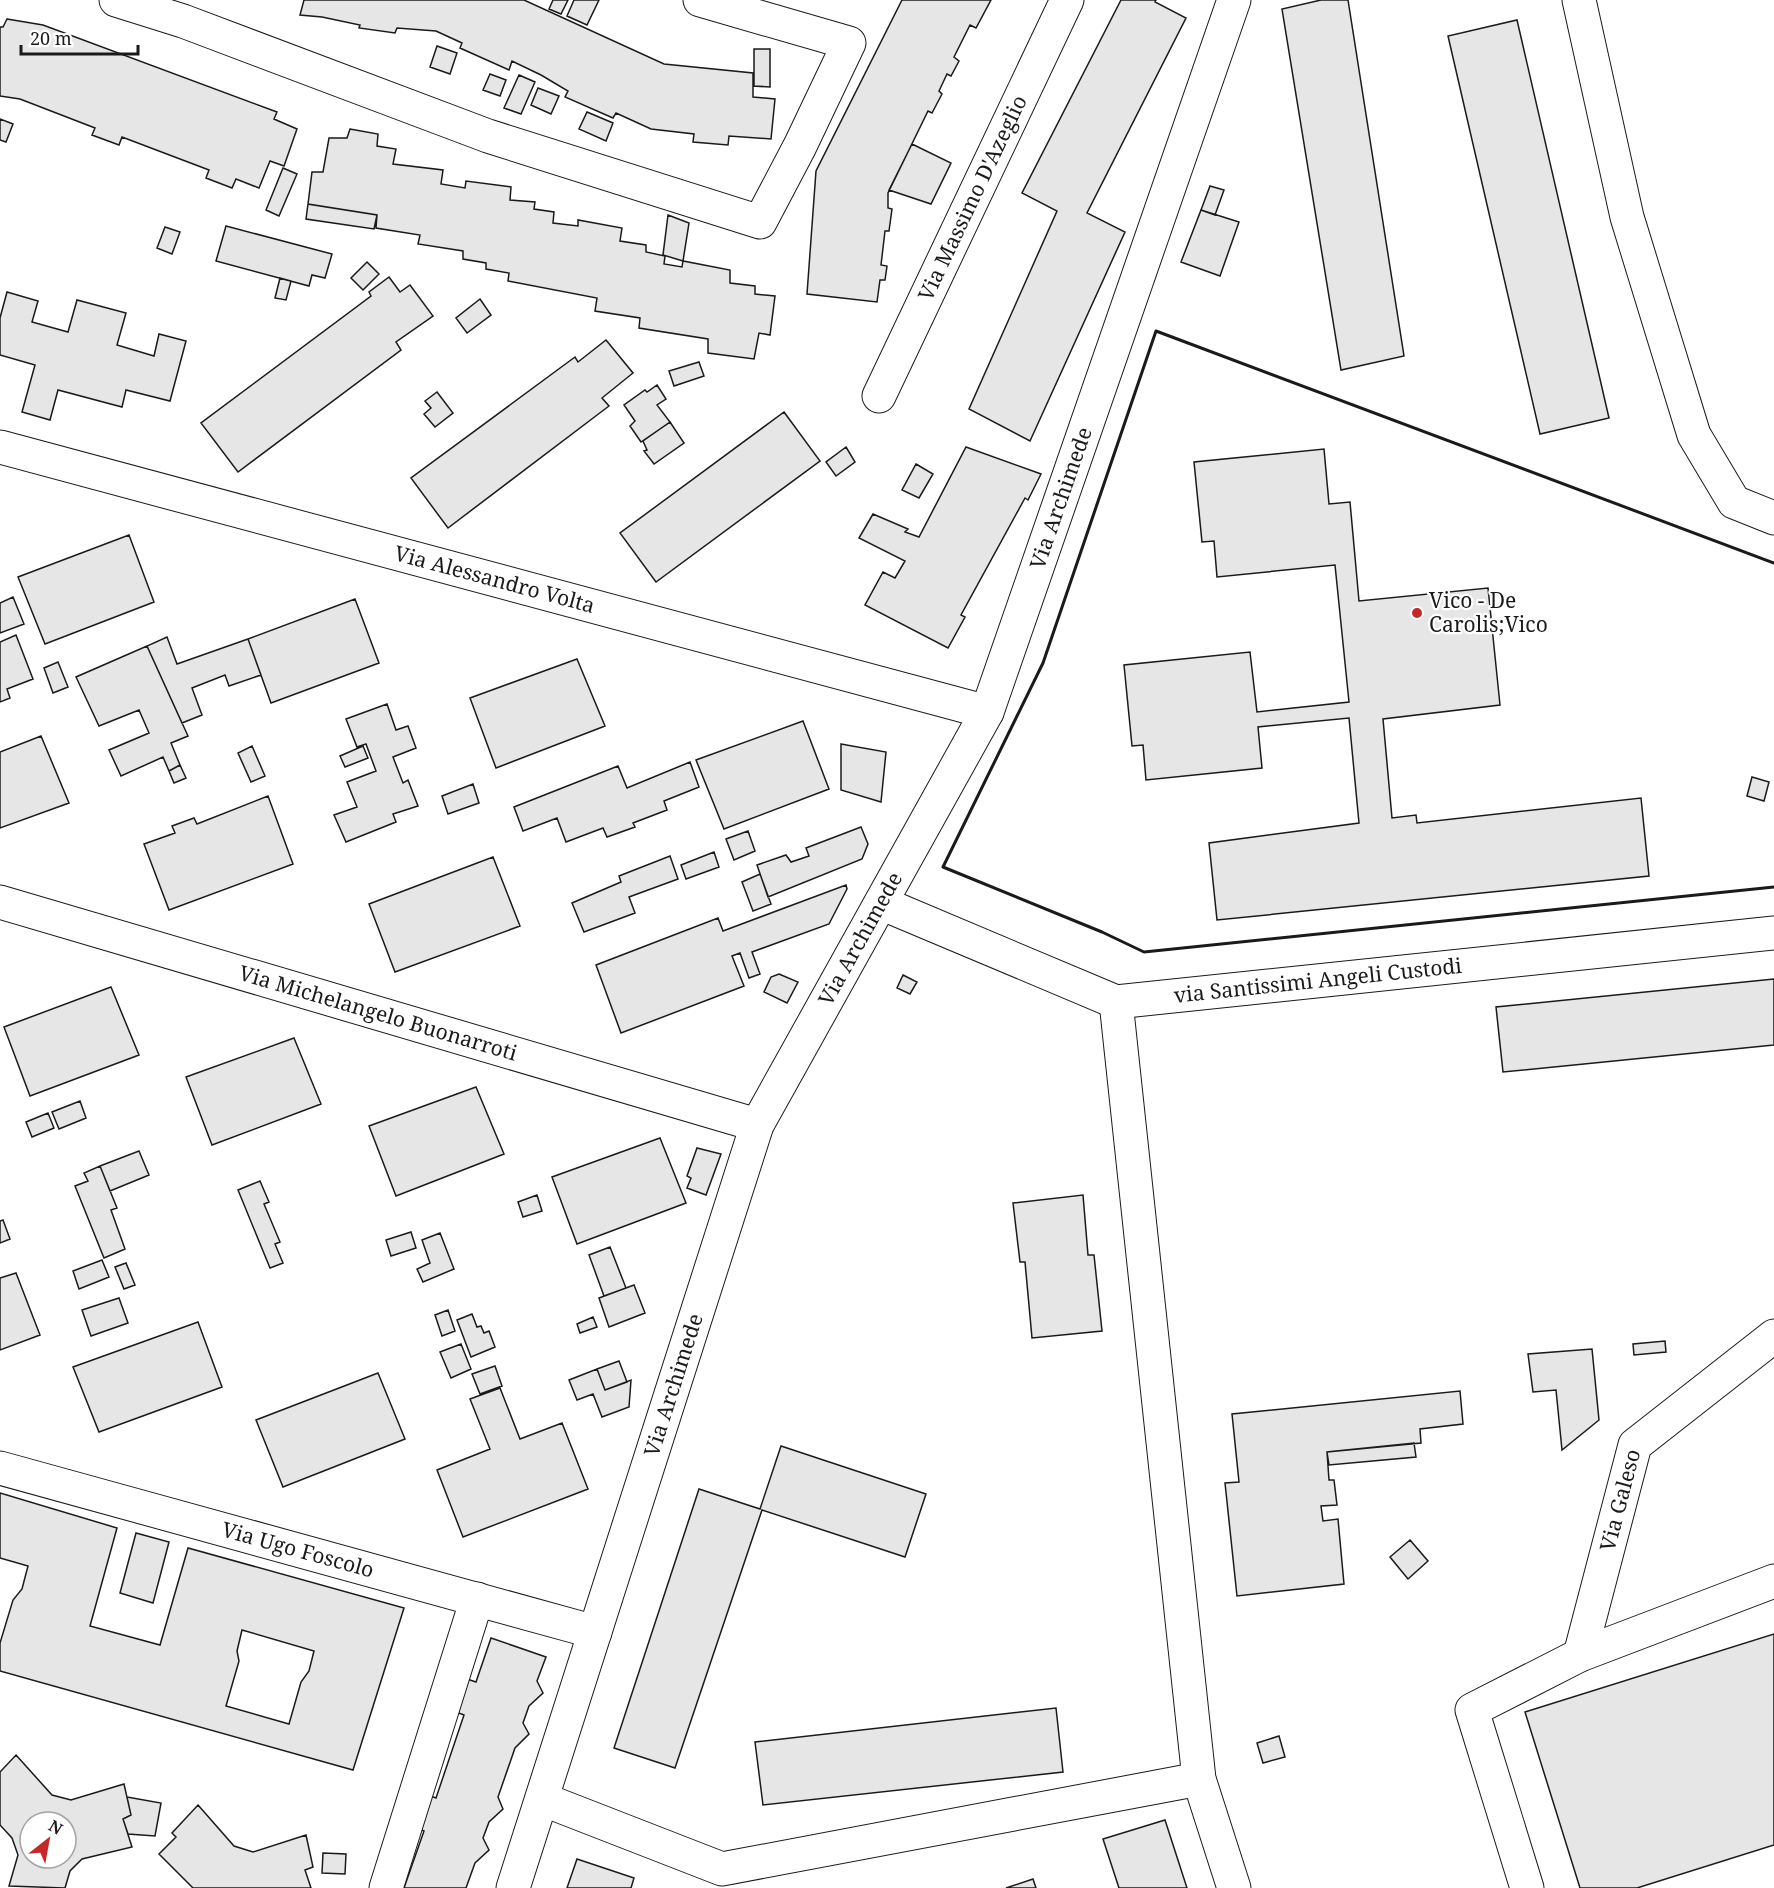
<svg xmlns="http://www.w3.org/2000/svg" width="1774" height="1888" font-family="'Noto Serif',serif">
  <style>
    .building { fill: #e6e6e6; stroke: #1a1a1a; stroke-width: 1.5; fill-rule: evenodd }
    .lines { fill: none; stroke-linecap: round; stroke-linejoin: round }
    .street-casing { stroke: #1a1a1a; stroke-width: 35 }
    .street { stroke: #fff; stroke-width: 33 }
    .wall { stroke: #1a1a1a; stroke-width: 3 }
    .poi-dot { fill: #c62828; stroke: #fff; stroke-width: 2 }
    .labels { text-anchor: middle; stroke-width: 4.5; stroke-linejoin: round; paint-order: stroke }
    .street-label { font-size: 21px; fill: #1a1a1a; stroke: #fff }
    .poi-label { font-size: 21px; fill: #1a1a1a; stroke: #fff; text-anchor: start }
  </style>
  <rect width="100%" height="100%" fill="#fff"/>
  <!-- building -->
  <path class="building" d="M304 0H524L664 64 753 73V97L775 99 771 139 729 136 728 145 693 142 694 134 651 129 616 113 613 118 565 97 568 91 541 75 512 61 509 70 460 48 462 43 436 31 397 28 395 33 359 28 360 25 322 17 300 15Z
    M553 0H568L561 14 549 9Z
    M574 0H599L587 25 567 16Z
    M902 0H991L976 28 970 25 954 57 959 61 951 76 947 74 939 91 942 94 932 113 928 111 888 193V208L892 209 889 231H885L881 265 887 266 885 280H880L877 302 807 294 816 171Z
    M1121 0H1156L1155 2 1186 18 1087 213 1125 232 1030 441 969 409 1057 211 1022 193Z
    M1321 0H1348L1404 356 1341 370 1282 9Z
    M7 19 43 25 277 112 274 119 297 129 284 166 270 161 259 188 236 179 232 188 206 178 209 170 122 137 119 145 92 135 95 128 20 99 0 96V27H3Z
    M1517 20 1609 418 1540 434 1448 36Z
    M437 46 457 53 450 74 430 67Z
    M754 49H770V87L754 86Z
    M490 74 506 80 500 96 483 90Z
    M519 75 535 82 521 114 504 108Z
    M538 88 559 96 551 114 531 105Z
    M587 112 613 123 606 141 579 129Z
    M0 119 13 124 6 142 0 140Z
    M350 129 378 134 377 146 396 149 393 164 443 170 441 184 465 188 466 181 511 187 510 200 535 202 534 209 554 212 553 223 578 226V220L622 228 620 241 646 245V252L665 256 664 264 682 267 683 261 730 270V283L755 286V294L775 296 770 335 759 333 754 359 708 353V339L639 328 640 318 595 311 597 298 508 281 509 273 486 269V263L463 259V251L418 244 420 235 376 228 377 215 308 204 312 172H323L329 138H347Z
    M912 144 951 163 931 204 889 190Z
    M283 168 297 174 279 216 266 210Z
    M1210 186 1224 190 1215 215 1201 210Z
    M308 204 377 215 374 229 306 219Z
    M1201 210 1239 222 1220 276 1181 262Z
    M668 215 689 223 683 261 663 255Z
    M226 226 332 254 325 278 312 275 309 286 216 261Z
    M165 227 180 232 172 254 157 248Z
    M367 262 379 274 363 290 351 278Z
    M389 277 400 292 410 285 433 316 396 342 401 350 238 472 201 423 371 296 369 292Z
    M280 278 291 281 286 300 275 298Z
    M7 292 38 301 32 322 68 332 77 300 126 313 117 345 154 356 159 334 186 341 170 401 126 390 122 407 58 390 50 420 22 412 35 365 0 355V318Z
    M480 299 491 315 467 333 456 318Z
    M606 340 633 373 602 398 609 406 448 528 411 478 575 357 578 362Z
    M699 362 704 376 674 386 669 371Z
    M657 385 666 399 657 405 670 422 641 442 630 426 635 421 624 405 645 390 647 392Z
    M437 392 453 413 435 427 424 414 431 408 425 401Z
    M784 412 820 461 656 582 620 533Z
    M670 422 684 443 654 464 644 451 647 450 643 441Z
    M846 447 855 462 836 476 826 462Z
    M966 447 1041 474 1028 500 1025 498 961 615 965 617 948 648 865 605 883 572 895 578 905 561 859 538 873 514 908 529 905 532 919 537Z
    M1324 449 1329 504 1350 502 1359 601 1488 588 1500 705 1383 719 1392 818 1416 815 1417 823 1641 798 1649 876 1217 920 1209 843 1359 823 1349 718 1258 727 1262 768 1146 780 1143 745 1132 746 1124 665 1250 652 1257 712 1349 702 1335 565 1217 577 1214 541 1202 542 1194 462Z
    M916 464 933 474 919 498 902 490Z
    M129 535 154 602 45 644 18 577Z
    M13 597 24 624 0 633V603Z
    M355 599 379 663 271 703 248 639Z
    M16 635 33 679 7 689 10 698 0 702V642Z
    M167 637 177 664 248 639 261 675 229 686 225 675 192 688 202 715 182 723 147 646Z
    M147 646 188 736 171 743 180 765 169 771 163 757 121 776 109 750 149 733 139 710 99 726 76 677Z
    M577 659 605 726 496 768 470 698Z
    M58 662 68 687 53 693 44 668Z
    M387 704 396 730 408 726 416 748 393 757 403 783 408 780 418 806 393 814 396 822 346 842 334 815 357 807 347 782 376 771 366 744 357 747 346 719Z
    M803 721 829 789 724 829 696 760Z
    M41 736 69 803 0 828V752Z
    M841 744 886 752 881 802 841 790Z
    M252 746 265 776 251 782 238 753Z
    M363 746 368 758 345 767 340 756Z
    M690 762 699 787 664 801 667 810 633 823 635 827 607 837 603 828 566 842 557 818 523 831 514 807 618 766 627 788Z
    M180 765 186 778 174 783 169 771Z
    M1752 777 1769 782 1764 801 1747 796Z
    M473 784 479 803 448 814 442 796Z
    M268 796 293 864 169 910 144 844 175 833 172 826 194 818 197 824Z
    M861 827 868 844 862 859 768 897 757 865 786 855 791 862 809 856 806 848Z
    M748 831 755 851 734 860 726 839Z
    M714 852 719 867 686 879 681 865Z
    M670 856 678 879 629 897 635 913 584 932 572 903 621 882 619 876Z
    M493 857 520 926 395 972 369 904Z
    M760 874 771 904 753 911 742 882Z
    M846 885 847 889 829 924 752 952 760 974 749 978 740 953 732 956 744 986 621 1033 596 965 718 918 723 931Z
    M779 974 798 982 787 1003 764 992 771 977Z
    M903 975 917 982 910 994 897 988Z
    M1774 979V1045L1503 1072 1496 1007Z
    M111 987 139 1055 30 1096 4 1027Z
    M294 1038 321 1104 212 1145 186 1077Z
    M476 1087 504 1154 396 1196 369 1126Z
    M80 1101 86 1118 59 1129 52 1112Z
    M48 1113 54 1128 32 1137 26 1122Z
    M660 1138 686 1203 577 1244 552 1177Z
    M697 1148 721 1154 706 1195 687 1188 691 1178 687 1176Z
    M139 1151 149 1175 110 1191 100 1166Z
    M100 1166 117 1208 111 1210 125 1249 104 1258 75 1186 88 1181 84 1173Z
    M260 1181 269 1202 264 1204 280 1242 275 1244 283 1263 270 1268 238 1190Z
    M537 1195 542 1211 523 1217 518 1202Z
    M1083 1195 1088 1255H1094L1102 1331 1032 1338 1025 1262H1020L1013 1203Z
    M3 1220 10 1239 0 1243V1221Z
    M411 1232 416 1248 391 1256 386 1240Z
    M440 1233 454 1269 423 1282 417 1269 430 1263 422 1240Z
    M610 1247 626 1288 604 1296 589 1255Z
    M102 1260 109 1277 79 1289 73 1271Z
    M126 1263 135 1285 124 1289 115 1267Z
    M16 1273 40 1335 0 1350V1278Z
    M634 1285 645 1313 609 1327 599 1298Z
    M119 1298 128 1323 91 1336 82 1310Z
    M448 1310 455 1331 442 1336 435 1315Z
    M472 1314 477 1327 481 1326 484 1333 489 1331 495 1347 471 1357 457 1320Z
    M593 1317 597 1327 580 1333 577 1324Z
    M198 1322 222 1387 99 1432 73 1367Z
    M1665 1341 1666 1352 1634 1355 1633 1344Z
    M461 1344 471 1369 451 1378 440 1352Z
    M1592 1349 1599 1420 1562 1450 1556 1390 1533 1392 1528 1354Z
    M619 1361 627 1382 605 1390 597 1369Z
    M495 1366 502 1386 480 1394 472 1374Z
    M597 1369 605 1390 631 1380 629 1407 602 1417 593 1394 577 1400 569 1380Z
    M378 1373 405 1439 283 1487 256 1420Z
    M500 1388 520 1439 562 1423 588 1489 463 1537 437 1470 490 1449 470 1399Z
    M1460 1391 1463 1424 1420 1429 1421 1443 1327 1452 1329 1480H1334L1337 1505 1321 1506 1323 1521 1338 1519 1344 1584 1237 1596 1225 1483 1239 1482 1232 1414Z
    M1414 1443 1416 1457 1329 1465 1327 1452Z
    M781 1446 926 1494 905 1557 762 1510 675 1768 614 1748 699 1489 760 1509Z
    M0 1493 117 1528 90 1626 160 1645 188 1548 404 1608 353 1770 0 1671V1643L13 1600 22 1589 28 1566 0 1558ZM242 1630 314 1651 309 1671 301 1682 289 1724 226 1706 239 1661 237 1651Z
    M136 1533 169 1542 153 1603 120 1593Z
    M1410 1540 1428 1561 1408 1579 1390 1557Z
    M1774 1634V1845L1637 1888H1580L1525 1712Z
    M491 1638 546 1657 537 1681 543 1693 529 1706 523 1723 529 1734 515 1748 498 1797 503 1809 489 1822 483 1838 489 1850 475 1863 466 1888H404L424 1831 416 1828 428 1795 436 1798 464 1715 456 1712 467 1679 476 1682Z
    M1056 1708 1063 1772 763 1805 755 1742Z
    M1279 1736 1285 1757 1263 1763 1257 1743Z
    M16 1755 52 1795 71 1800 124 1784 131 1815 123 1819 132 1847 82 1859 70 1871 65 1888 9 1886 18 1855 12 1838 0 1825V1772ZM30 1822H66V1858H30Z
    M127 1797 161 1803 155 1836 128 1834 123 1819 131 1815Z
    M198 1805 234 1846 253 1852 306 1835 313 1867 305 1870 311 1888H193L159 1854 176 1837 172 1833Z
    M1165 1820 1187 1888H1119L1103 1839Z
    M323 1853 346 1854 345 1874 322 1873Z
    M577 1859 634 1878 631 1888H567Z
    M1033 1879 1036 1888H1006Z"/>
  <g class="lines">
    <!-- street casing -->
    <g class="street-casing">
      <g id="street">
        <path d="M116 0 183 21 488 136 760 222 800 146 849 43 700 0"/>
        <path d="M1579 0 1627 217 1694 435 1734 502 1774 518"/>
        <path id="s1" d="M879 396 1067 0"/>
        <path id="s2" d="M0 447 987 712"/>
        <path id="s3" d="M0 902 757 1125"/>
        <path id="s4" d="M881 903 1116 1002 1774 933"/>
        <path d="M1116 1002 1199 1779 1234 1888"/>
        <path id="s5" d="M0 1468 595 1632"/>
        <path id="s6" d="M1580 1655 1635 1445 1774 1336"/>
        <path d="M542 1799 722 1869 1199 1779"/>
        <path d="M386 1888 477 1599"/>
        <path id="s7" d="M513 1888 757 1125 987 712 1234 0"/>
        <path d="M1527 1888 1472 1710 1580 1655 1774 1581"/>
      </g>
    </g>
    <!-- street -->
    <use href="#street" class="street"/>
    <!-- wall -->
    <path class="wall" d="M1774 563 1156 331 1043 663 943 867 1102 932 1144 952 1774 887"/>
  </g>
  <!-- markers -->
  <circle class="poi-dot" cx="1417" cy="613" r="6"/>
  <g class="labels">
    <!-- street labels -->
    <g class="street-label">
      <text dy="7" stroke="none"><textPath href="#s1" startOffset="219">Via Massimo D'Azeglio</textPath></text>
      <text dy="7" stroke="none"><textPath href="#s7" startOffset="1500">Via Archimede</textPath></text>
      <text dy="7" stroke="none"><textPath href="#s2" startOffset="512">Via Alessandro Volta</textPath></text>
      <text dy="7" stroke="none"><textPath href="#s7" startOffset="1014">Via Archimede</textPath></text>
      <text dy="7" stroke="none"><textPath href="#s4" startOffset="458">via Santissimi Angeli Custodi</textPath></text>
      <text dy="7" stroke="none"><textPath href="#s3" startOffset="394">Via Michelangelo Buonarroti</textPath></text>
      <text dy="7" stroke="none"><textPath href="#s7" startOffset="528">Via Archimede</textPath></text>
      <text dy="7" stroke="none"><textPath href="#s6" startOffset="160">Via Galeso</textPath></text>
      <text dy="7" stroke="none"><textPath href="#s5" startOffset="309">Via Ugo Foscolo</textPath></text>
    </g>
    <!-- poi labels -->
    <g class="poi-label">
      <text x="1429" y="608">Vico - De<tspan x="1429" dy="24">Carolis;Vico</tspan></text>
    </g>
  </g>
  <!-- north arrow -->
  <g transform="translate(48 1840) rotate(31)"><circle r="28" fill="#ffffff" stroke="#a3a3a3" stroke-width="1.5"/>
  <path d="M0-4.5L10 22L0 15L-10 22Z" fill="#c62828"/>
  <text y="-9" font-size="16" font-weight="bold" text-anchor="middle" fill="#1a1a1a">N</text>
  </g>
  <!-- scale -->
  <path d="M21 45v9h117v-9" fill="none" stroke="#1a1a1a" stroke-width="3"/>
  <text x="30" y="45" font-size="18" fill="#1a1a1a" stroke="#ffffff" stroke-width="4.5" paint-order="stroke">20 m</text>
</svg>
